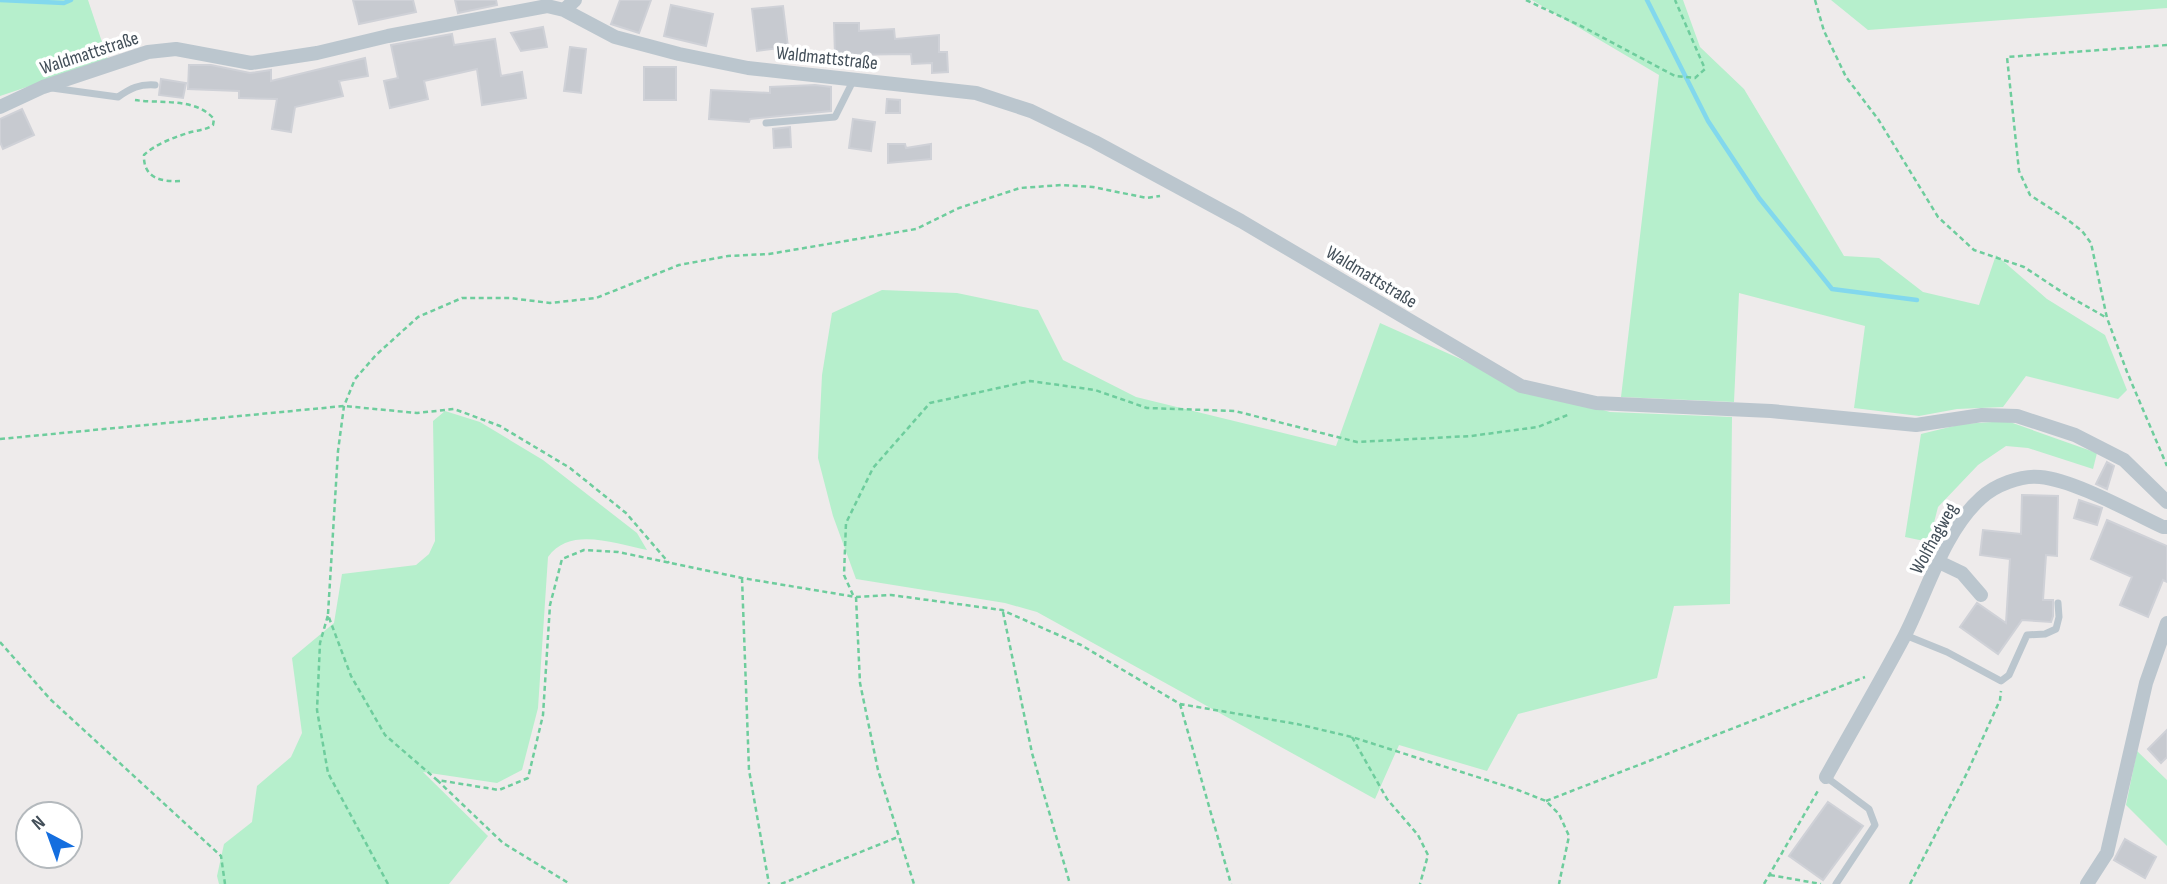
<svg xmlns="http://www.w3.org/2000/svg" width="2167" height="884" font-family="'Sofia Sans Condensed',sans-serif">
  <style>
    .green { fill: #b6efcc }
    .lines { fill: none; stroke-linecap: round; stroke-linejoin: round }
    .stream { stroke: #82d8ed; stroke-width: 4.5 }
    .building { fill: #c7cad0; stroke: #cfd1d7; stroke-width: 2 }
    .path { stroke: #6ecd9d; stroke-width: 2.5; stroke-dasharray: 5 3.5; stroke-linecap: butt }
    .service { stroke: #bbc6ce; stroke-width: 7 }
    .minor { stroke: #bbc6ce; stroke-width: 14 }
    .labels { text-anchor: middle; stroke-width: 7; stroke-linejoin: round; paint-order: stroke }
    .street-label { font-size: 19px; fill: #434f59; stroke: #fff }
  </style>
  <rect width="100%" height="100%" fill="#eeebeb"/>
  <!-- green -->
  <path class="green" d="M0 0H88L108 60 0 96Z
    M1532 0H1683L1700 47 1744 89 1844 256 1879 258 1923 292 1979 305 1996 255 2047 299 2105 335 2127 390 2118 399 2026 376 2003 407 1957 409 1919 416 1854 408 1865 326 1739 293 1734 402 1621 397 1659 75Z
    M1831 0H2167V8L1868 30Z
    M882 290 957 293 1038 310 1063 360 1136 397 1336 446 1380 323 1521 386 1610 412 1732 417 1730 604 1674 606 1657 678 1518 714 1487 771 1399 745 1375 799 1037 612 1005 603 856 579 833 516 818 458 822 375 832 313Z
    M445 411 480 422 543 460 637 533 647 550C615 544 570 526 548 557L538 708 522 770 497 783 423 772 488 836 449 884H219L217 876 224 844 252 822 257 786 291 757 302 733 292 658 334 623 342 574 416 565 429 554 435 541 433 421Z
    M2007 421 2097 453 2093 469 2028 448 2006 446 1978 465 1938 507 1929 542 1905 537 1921 434 1962 424Z
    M2137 751 2167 780V846L2126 805Z"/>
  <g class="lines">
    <!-- stream -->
    <path class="stream" d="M0 0 64 3 71 0
      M1647 0 1708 121 1759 198 1832 289 1917 300"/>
  </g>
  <!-- building -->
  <path class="building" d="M353 0H413L416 12 359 24Z
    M455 0H496L497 5 458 13Z
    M620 0H651L639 33 611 24Z
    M671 5 713 14 706 46 664 36Z
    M783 6 788 47 757 51 752 9Z
    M834 23H859V31L894 29 895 39 939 35V52H947L948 72 932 73V63L912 64 911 54 835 55Z
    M543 27 547 47 521 51 511 33Z
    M452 34 454 45 495 39 501 76 522 72 526 98 482 105 477 69 424 81 428 99 390 108 384 81 398 78 391 45Z
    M570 47 586 49 581 93 564 91Z
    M365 58 368 76 339 81 343 96 295 107 291 132 272 129 277 99 239 98V91L188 89 189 65H211L250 73 271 70V81Z
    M644 67H676V100H644Z
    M161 79 186 83 183 98 159 95Z
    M815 85 831 87V111L750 119 749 122 709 119 711 90 770 93V87Z
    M887 99 900 100V113H886Z
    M22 109 34 135 3 149 0 142V119Z
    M853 119 875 122 871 151 849 148Z
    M790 127 791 147 774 148 773 129Z
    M888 144H905L906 148 931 144V159L888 163Z
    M2107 462 2114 466 2107 489 2096 484Z
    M2022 495 2058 496 2057 556 2046 555 2043 600H2053V616L2051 622 2022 620 1998 654 1960 627 1977 603 2006 623 2010 559 1980 555 1983 530 2021 534Z
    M2079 500 2102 508 2097 525 2074 518Z
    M2107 520 2167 546V582L2163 580 2148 617 2120 605 2132 577 2091 559Z
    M2167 730V757L2161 763 2148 749Z
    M1828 802 1863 826 1823 880 1789 856Z
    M2125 839 2156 857 2145 878 2114 860Z"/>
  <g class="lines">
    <!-- path -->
    <path class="path" d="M1526 0 1583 27 1675 76 1695 78 1705 69 1675 0
      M1815 0 1824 31 1846 77 1878 119 1938 217 1974 250 2024 267 2065 294 2107 318
      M2167 45 2007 57 2019 171 2030 195 2068 220 2082 231 2091 243 2107 318 2127 372 2167 466
      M135 100C160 104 195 97 214 119L213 125C206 130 199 130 191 132 175 137 155 144 144 155 143 178 161 182 180 181
      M0 439 344 406 417 413 454 409 500 426 570 468 626 513 669 563
      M742 578 749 770 769 884
      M853 595 844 575 846 523 873 468 930 403 1030 381 1095 390 1147 408 1235 411 1357 442 1471 436 1538 427 1570 414
      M856 597 860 683 878 770 914 884
      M1003 612 1032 753 1070 884
      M328 614 338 451 344 406 355 379 376 355 418 317 462 298H510L550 303 596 298 679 265 728 256 769 254 916 229 959 208 1020 188 1062 185 1093 187 1147 198 1160 196
      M0 642 50 699 221 856 225 884
      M1180 704 1231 884
      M1352 737 1387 799 1418 835 1428 855 1420 884
      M437 780 503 843 570 884
      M1546 801 1865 677
      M1770 875 1821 884
      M388 884 328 773 317 710 320 643 328 615 351 676 385 735 437 780 499 790 528 778 543 715 550 605 562 559 584 550 618 552 742 578 856 597 891 595 1002 610 1081 645 1180 704 1297 724 1352 737 1518 790 1546 801 1559 814 1569 836 1559 884
      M781 884 898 837
      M1764 884 1819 789
      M1910 884 1967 773 2000 700 2001 691"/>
    <!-- service -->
    <path class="service" d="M52 88 118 97C131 88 139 84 155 85
      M766 123 835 117 854 79
      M1905 635 1947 652 2001 681 2009 675 2027 635 2045 634 2056 629 2059 617 2058 603
      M1826 777 1869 809 1875 825 1836 884"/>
    <!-- minor -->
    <path class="minor" d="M564 10 575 0
      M0 107 43 87 148 52 176 49 251 63 317 53 388 36 547 6 564 10 615 37 679 54 748 68 976 93 1031 111 1095 142 1241 221 1521 386 1596 403 1771 411 1916 425 1982 415 2017 416 2075 435 2124 460 2167 502
      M1939 562 1962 573 1981 595
      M1826 777C1852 730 1879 684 1904 637 1927 593 1943 532 1981 498 1995 485 2021 475 2040 477 2074 480 2131 512 2163 527H2167
      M2087 884 2107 853 2146 683 2167 623"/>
  </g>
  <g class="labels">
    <!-- street labels -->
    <g class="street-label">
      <text transform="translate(89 52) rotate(-18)" y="7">Waldmattstraße</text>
      <text transform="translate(827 57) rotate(6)" y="7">Waldmattstraße</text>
      <text transform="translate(1372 276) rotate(31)" y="7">Waldmattstraße</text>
      <text transform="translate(1933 538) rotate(-61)" y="7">Wolfhagweg</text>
    </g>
  </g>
  <!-- north arrow -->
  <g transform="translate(49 835) rotate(319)"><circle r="33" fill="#ffffff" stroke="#b4b9bd" stroke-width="2"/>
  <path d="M0-5L12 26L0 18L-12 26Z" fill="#146edf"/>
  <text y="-10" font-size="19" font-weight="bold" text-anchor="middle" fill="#434f59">N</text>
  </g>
</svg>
